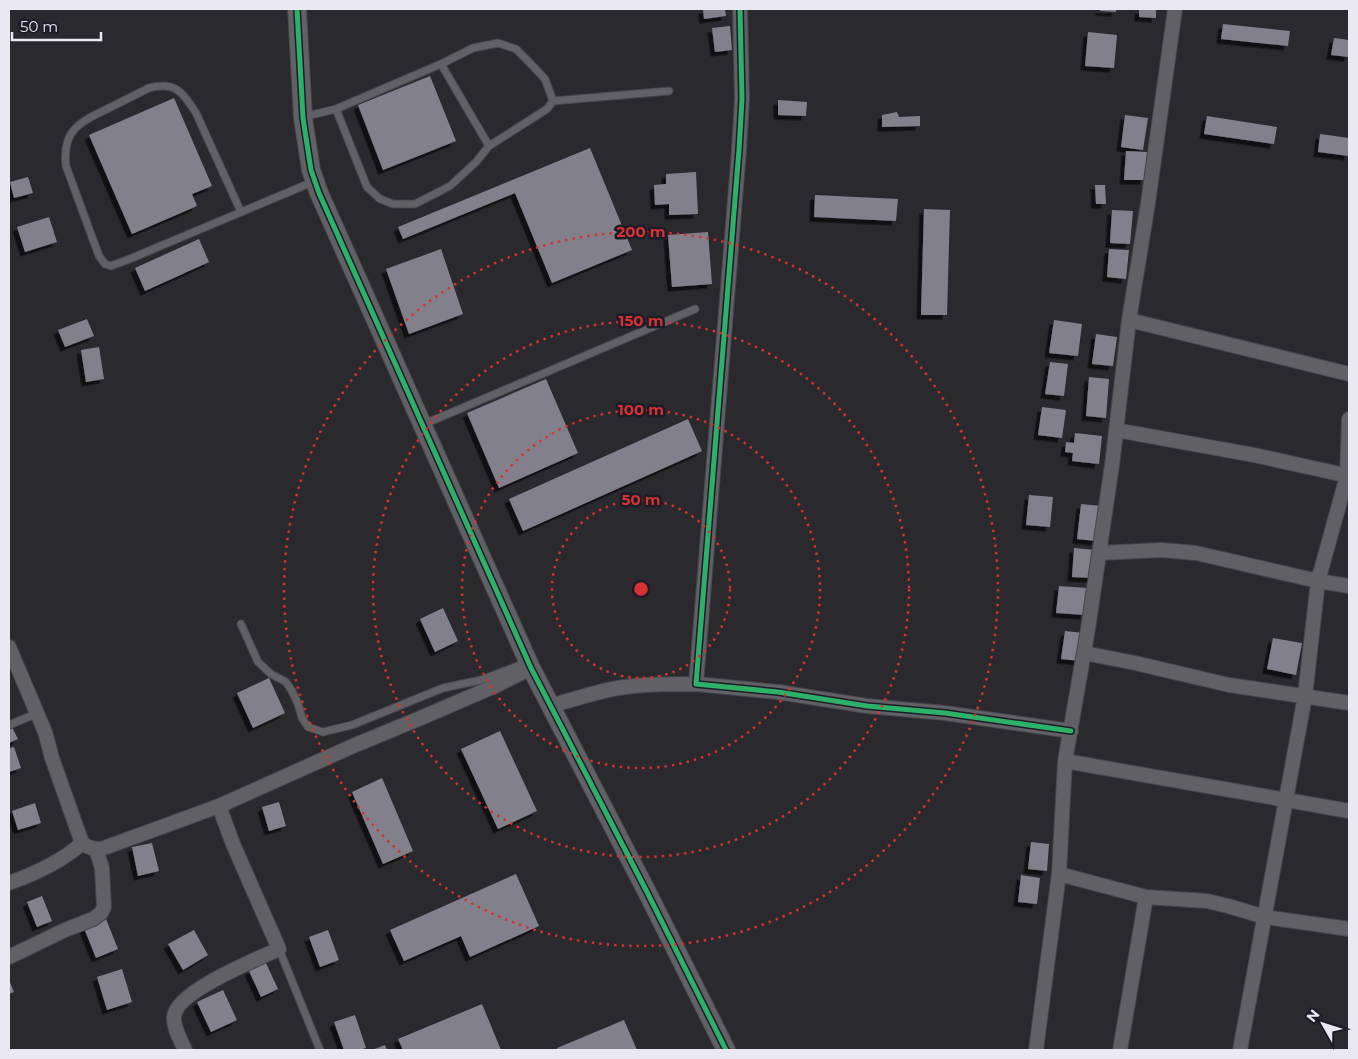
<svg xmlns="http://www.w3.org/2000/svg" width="1358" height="1059" font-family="Montserrat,sans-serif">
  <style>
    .building { fill: #82808b; filter: url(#shadow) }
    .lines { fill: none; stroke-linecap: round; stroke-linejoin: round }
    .service-casing { stroke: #46454b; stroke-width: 9 }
    .minor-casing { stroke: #46454b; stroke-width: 16 }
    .tertiary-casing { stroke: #46454b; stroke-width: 20 }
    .service { stroke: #606065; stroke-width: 7 }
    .minor { stroke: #606065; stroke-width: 14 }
    .tertiary { stroke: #606065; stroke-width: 18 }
    .cycleway-casing { stroke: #1e1c27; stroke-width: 8 }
    .cycleway { stroke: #2db169; stroke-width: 5 }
    .ring { fill: none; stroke: #d73232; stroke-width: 2.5; stroke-dasharray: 2.5 5 }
    .centre { fill: #d73232; stroke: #1e1c27; stroke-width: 2.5 }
    .ring-label { font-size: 15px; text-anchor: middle; font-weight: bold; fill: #d73232; stroke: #1e1c27; stroke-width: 5; stroke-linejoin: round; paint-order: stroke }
  </style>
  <defs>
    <filter id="shadow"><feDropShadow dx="-4.5" dy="4.5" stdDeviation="0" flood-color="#0009"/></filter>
  </defs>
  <rect width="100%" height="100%" fill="#29292e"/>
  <!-- building -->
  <path class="building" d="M703 9H725L726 16 704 19Z
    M1100 9H1116V12L1100 11Z
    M1139 9H1156V18L1139 17Z
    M1223 24 1290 31 1288 46 1221 39Z
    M730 26 732 50 715 52 712 28Z
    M1088 32 1117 35 1114 68 1085 66Z
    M1334 38 1349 40V57L1331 55Z
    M430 76 456 141 383 170 358 105Z
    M174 98 212 186 192 194 197 206 132 234 89 135Z
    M778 100 807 102 806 116 778 115Z
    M897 112 899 117 920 116V126L882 127V115Z
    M1125 115 1148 118 1143 150 1121 147Z
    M1207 116 1277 127 1274 144 1204 134Z
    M1320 134 1349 138V156L1318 152Z
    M590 148 632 250 552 283 515 193 403 239 398 227Z
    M1126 151 1147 152 1145 180H1124Z
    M696 172 698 214 669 215V204L655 205 654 185 666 184V174Z
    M28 177 33 193 14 198 10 182Z
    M1095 185H1105L1106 204H1096Z
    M815 195 898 199 896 221 814 217Z
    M924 209 950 210 947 315H921Z
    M1112 210 1133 211 1130 244 1110 243Z
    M49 217 57 242 25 252 17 227Z
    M708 232 712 284 672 287 668 235Z
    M199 239 209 262 145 291 135 268Z
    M441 249 463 314 409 334 386 269Z
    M1109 249 1129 250 1126 279 1107 277Z
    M87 319 94 336 65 347 58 330Z
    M1054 320 1082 324 1078 356 1049 353Z
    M1096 334 1117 337 1113 366 1092 364Z
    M99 347 104 379 86 382 81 350Z
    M1050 362 1068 364 1064 396 1045 394Z
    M1089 377 1109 379 1106 418 1086 416Z
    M546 379 578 453 499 488 467 413Z
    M1042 407 1066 410 1062 438 1038 435Z
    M688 419 702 451 523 531 509 499Z
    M1075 433 1102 436 1099 464 1072 461 1073 453 1065 452 1066 442 1074 443Z
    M1029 495 1053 497 1050 527 1026 525Z
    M1081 504 1102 506 1097 541 1077 539Z
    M1074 548 1096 550 1094 578 1072 577Z
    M1059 586 1087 588 1085 615 1056 613Z
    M443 608 458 641 435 652 420 619Z
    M1065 631 1084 633 1081 661 1061 659Z
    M1273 638 1302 643 1296 675 1267 669Z
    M269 678 285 713 253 728 237 693Z
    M12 727 18 739 9 743V728Z
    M500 731 537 811 498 829 461 749Z
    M14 747 21 768 9 772V748Z
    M382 778 413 851 383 864 352 792Z
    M279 802 286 826 269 831 262 807Z
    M35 803 41 823 18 830 12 811Z
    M1031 842 1049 844 1047 871 1028 869Z
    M152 843 159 871 138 876 132 847Z
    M516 874 539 926 470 957 461 936 404 961 390 930Z
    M1021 875 1040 878 1037 904 1018 902Z
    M42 896 52 921 37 927 27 902Z
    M106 919 118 949 96 958 84 928Z
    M194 930 208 955 183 970 168 944Z
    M328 930 339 960 320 967 309 937Z
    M266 963 278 989 261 997 249 971Z
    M122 969 132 1002 107 1010 97 977Z
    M9 980 14 992 9 994Z
    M223 990 237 1020 211 1032 197 1002Z
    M482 1004 501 1050H403L398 1039Z
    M355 1015 366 1048 359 1050H344L334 1022Z
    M624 1020 637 1050H558L557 1048Z
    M385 1045 387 1050H372Z"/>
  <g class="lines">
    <!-- service casing -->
    <g class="service-casing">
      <path id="service" d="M441 64 489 146
        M336 109 367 187 380 199 393 204H415L450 186 476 162 489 146 547 109 553 101
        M303 117 336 109 441 64 473 48 498 43 516 49 529 62 545 79 553 101 669 91
        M241 212 196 113C183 92 175 81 149 88 135 95 121 102 107 109 78 123 62 131 66 166L99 256 105 264 111 266 132 258 315 181
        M422 425 695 309
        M241 624 258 662 271 674 286 682 292 691 298 704 302 718 308 727 323 732 352 725 443 688 481 680 528 662
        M9 725 38 713
        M279 949 320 1050"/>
    </g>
    <!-- minor casing -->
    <g class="minor-casing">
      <path id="minor" d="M740 9 742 99 739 150 696 684 778 692 867 706 945 713 1071 731
        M1129 320 1349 374
        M1116 430 1254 455 1349 476
        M1099 553 1161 550 1196 553 1318 581 1349 586
        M9 647 45 732 52 758 82 843C89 848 93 849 101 849L219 806 353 746 423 717 495 686 531 668
        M1084 653 1135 663 1229 685 1349 703
        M550 706C572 700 595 692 618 688 644 684 669 684 696 684
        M1065 761 1349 811
        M1059 874 1146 897 1207 901 1228 906 1265 917 1349 929
        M9 883C34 874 62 862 82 843
        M9 957 65 930 93 919 101 913 104 907 102 868 96 849
        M185 1050C181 1040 173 1028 174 1017 175 992 257 959 279 949L233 844 219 806
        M1036 1050 1059 874 1065 761 1088 629 1112 465 1129 320 1148 203 1175 9
        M1120 1050 1146 897
        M1240 1050 1305 696 1318 581 1347 476 1349 419"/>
    </g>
    <!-- tertiary casing -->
    <g class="tertiary-casing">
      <path id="tertiary" d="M297 9 303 118 311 170 319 193 531 668 647 892 726 1050"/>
    </g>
    <!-- service -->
    <use href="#service" class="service"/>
    <!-- minor -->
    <use href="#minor" class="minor"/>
    <!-- tertiary -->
    <use href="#tertiary" class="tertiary"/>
    <!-- cycleway casing -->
    <g class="cycleway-casing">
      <path id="cycleway" d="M297 9 303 118 311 170 319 193 531 668 647 892 726 1050
        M740 9 742 99 739 150 696 684 778 692 867 706 945 713 1071 731"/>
    </g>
    <!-- cycleway -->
    <use href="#cycleway" class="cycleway"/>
  </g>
  <!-- distance rings -->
  <g class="ring">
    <circle cx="641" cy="589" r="89"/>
    <circle cx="641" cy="589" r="179"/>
    <circle cx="641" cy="589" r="268"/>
    <circle cx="641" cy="589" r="357"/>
  </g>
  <circle cx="641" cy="589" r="8" class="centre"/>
  <g class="ring-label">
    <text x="641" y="237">200 m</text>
    <text x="641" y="326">150 m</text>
    <text x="641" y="415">100 m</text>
    <text x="641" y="505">50 m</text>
  </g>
  <!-- border -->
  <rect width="1358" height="1059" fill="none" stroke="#eae9f1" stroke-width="20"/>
  <!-- north arrow -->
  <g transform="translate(1323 1024) rotate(309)" stroke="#1e1c27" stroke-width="4" paint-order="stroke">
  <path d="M0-4L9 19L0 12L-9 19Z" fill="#eae9f1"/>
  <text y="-8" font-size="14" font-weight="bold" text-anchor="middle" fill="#eae9f1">N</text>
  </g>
  <!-- scale -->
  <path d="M12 32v8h89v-8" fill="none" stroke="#eae9f1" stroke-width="2.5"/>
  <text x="20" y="32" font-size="15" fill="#eae9f1" stroke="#1e1c27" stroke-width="4" paint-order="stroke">50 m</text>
</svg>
